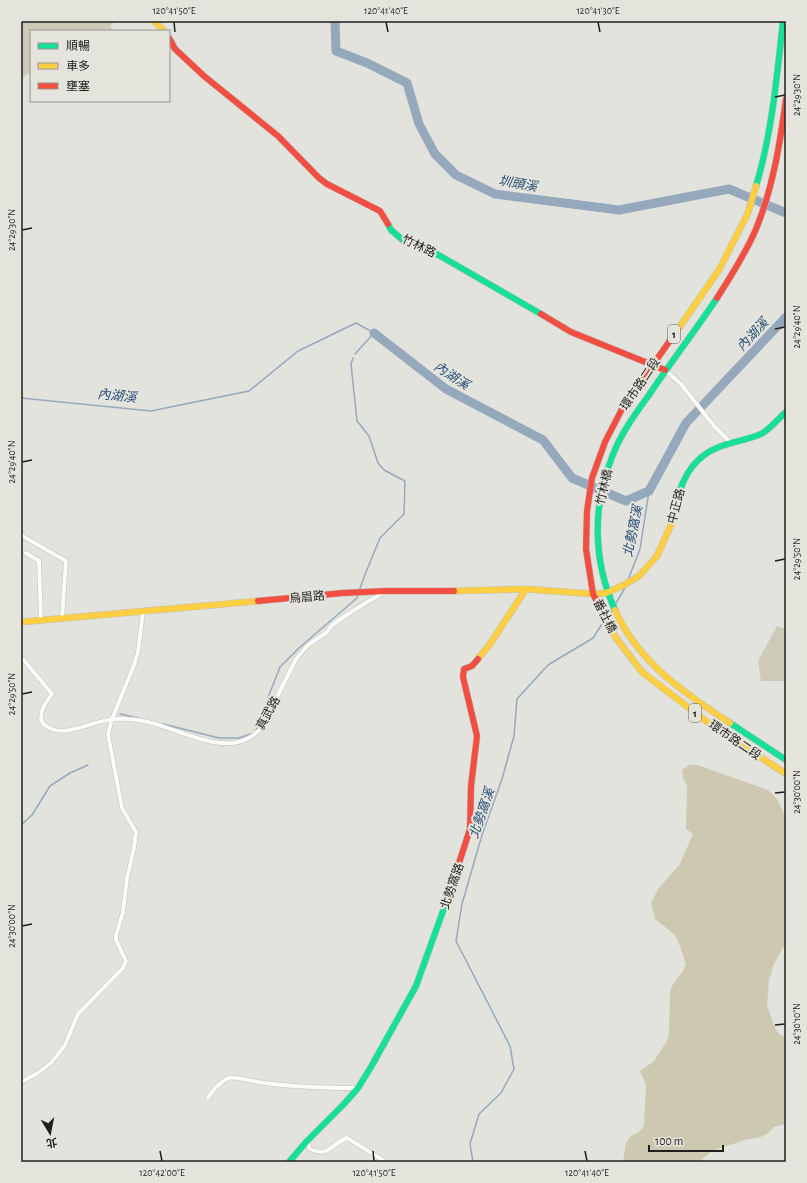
<svg xmlns="http://www.w3.org/2000/svg" width="807" height="1183" font-family="'Alegreya Sans','Noto Sans TC',sans-serif">
  <style>
    .green { fill: #cdcab7 }
    .forest { fill: #cdc9b1 }
    .lines { fill: none; stroke-linecap: round; stroke-linejoin: round }
    .stream { stroke: #95a8bc; stroke-width: 1.5 }
    .river { stroke: #95a8bc; stroke-width: 9 }
    .street-casing { stroke: #bfbebb; stroke-width: 5 }
    .fast-casing { stroke: #bfbebb; stroke-width: 7 }
    .slow-casing { stroke: #bfbebb; stroke-width: 7 }
    .jam-casing { stroke: #bfbebb; stroke-width: 7 }
    .street { stroke: #fbfbfa; stroke-width: 4 }
    .fast { stroke: #16e098; stroke-width: 6 }
    .slow { stroke: #ffcf43; stroke-width: 6 }
    .jam { stroke: #f24e42; stroke-width: 6 }
    .ticks { fill: none; stroke: #1f1f1c; stroke-width: 1.5 }
    .labels { text-anchor: middle; stroke-width: 4; stroke-linejoin: round; paint-order: stroke }
    .shield { fill: #e5e4dc; stroke: #5a5a56; stroke-width: 1 }
    .shield-label { font-size: 11px; font-weight: bold; fill: #1f1f1c }
    .street-label { font-size: 12px; fill: #1f1f1c; stroke: #e5e4dc }
    .water-label { font-size: 13px; font-style: italic; fill: #244c76; stroke: #e5e4dc }
    .neatline { fill: none; stroke: #1f1f1c; stroke-width: 1.5 }
    .ticks-label { font-size: 10px; text-anchor: middle; fill: #1f1f1c }
  </style>
  <rect width="100%" height="100%" fill="#e3e3de"/>
  <!-- green -->
  <path class="green" d="M21 21H116L110 26 114 31H31V73H29L21 79Z
    M777 626 786 629V681H761L758 661Z"/>
  <!-- forest -->
  <path class="forest" d="M689 765H697L768 790C779 798 783 810 786 822V942L774 964 769 980 767 1005 775 1028 780 1035 786 1036V1124L774 1127 768 1133 761 1137 745 1140 712 1151 699 1162H623L626 1143 631 1136 639 1132 644 1126 646 1085 640 1071 653 1062 667 1041 669 1033 670 992 673 984 683 971 686 964 678 941 674 934 655 919 651 903 658 889 680 864 693 834 686 829 687 785 683 778 682 770Z"/>
  <g class="lines">
    <!-- stream -->
    <path class="stream" d="M353 358 351 364 357 421 369 436 378 463 384 470 405 481 404 514 380 538 366 572 359 591
      M21 398 151 411 249 391 298 351 356 323 374 333 355 354
      M628 580 640 549 649 491
      M615 605 626 586
      M607 616 612 610
      M120 714 138 718
      M163 724 219 738H238L251 734
      M256 730 263 717 269 695 280 667 299 648 357 598 358 595
      M21 825 32 815 50 786 70 773 88 765
      M473 1162 470 1144 479 1114 501 1093 514 1069 510 1046 456 941 462 904 482 835 502 779 514 736 517 699 548 665 593 638 604 621"/>
    <!-- river -->
    <path class="river" d="M335 21 336 51 367 63 407 83 419 124 435 154 456 175 495 194 619 210 729 189 786 213
      M374 333 446 389 543 440 572 478 626 501 649 491 686 423 786 317"/>
    <!-- street casing -->
    <g class="street-casing">
      <path id="street" d="M665 370 681 384 714 426 731 443
        M21 534 26 538 66 561 62 618
        M26 553 39 561 41 620
        M21 657 52 694C46 701 41 709 41 718 41 722 43 724 46 726 64 739 89 722 109 720 119 718 133 719 143 721 179 727 232 764 262 727L296 659 308 645 327 632 332 625 351 612 384 592
        M21 1082 38 1073 51 1063 65 1045 78 1014 123 968 126 961 116 940V935L123 912 127 878 134 848 136 832 122 808 108 734 112 719 134 665 138 652 143 611
        M208 1098C212 1091 220 1082 228 1078 234 1076 251 1081 258 1082 291 1087 324 1088 358 1088
        M307 1141 310 1149C329 1158 332 1143 347 1138L386 1162"/>
    </g>
    <!-- fast casing -->
    <g class="fast-casing">
      <path id="fast" d="M756 186C772 133 777 76 783 21
        M388 224 391 230 404 241 435 253 541 314
        M677 500C683 476 695 456 719 447 732 442 747 440 761 434 768 431 779 418 786 412
        M615 610C593 561 592 507 612 457 620 435 635 414 649 395 671 362 695 331 717 298
        M730 723 786 760
        M289 1162 307 1141 344 1104 358 1088 371 1067 416 986 447 900"/>
    </g>
    <!-- slow casing -->
    <g class="slow-casing">
      <path id="slow" d="M154 21 164 31
        M676 332 719 270 748 213 756 186
        M454 591 526 589 593 594 606 593 624 585 639 576 657 556 671 525 677 500
        M601 609 616 638 642 672 710 724 786 774
        M615 610C638 662 684 693 730 723
        M21 622 258 601
        M478 659 490 644 526 589"/>
    </g>
    <!-- jam casing -->
    <g class="jam-casing">
      <path id="jam" d="M169 38 175 49 204 76 278 136 319 178 327 184 380 211 388 224
        M717 298C731 276 746 253 756 229 773 188 780 143 786 99
        M541 314 571 332 665 370
        M258 601 343 593 386 591H454
        M601 609 593 594 586 549 587 511 592 478 605 442 622 409 676 332
        M447 900 470 829 471 786 477 736 463 677 464 669 472 666 478 659"/>
    </g>
    <!-- street -->
    <use href="#street" class="street"/>
    <!-- fast -->
    <use href="#fast" class="fast"/>
    <!-- slow -->
    <use href="#slow" class="slow"/>
    <!-- jam -->
    <use href="#jam" class="jam"/>
  </g>
  <!-- ticks -->
  <path class="ticks" d="M174 22 175 32M386 22 388 32M598 22 600 32M775 97 785 95M22 230 32 228M775 329 785 327M22 462 32 460M775 561 785 559M22 694 32 692M775 793 785 792M22 926 32 924M775 1025 785 1024M160 1151 162 1161M373 1151 374 1161M585 1151 587 1161"/>
  <g class="labels">
    <!-- shield labels -->
    <g class="shield">
      <rect x="668" y="325" width="12" height="18" rx="3"/>
      <rect x="689" y="704" width="12" height="18" rx="3"/>
    </g>
    <g class="shield-label">
      <text x="674" y="338">1</text>
      <text x="695" y="717">1</text>
    </g>
    <!-- street labels -->
    <g class="street-label">
      <text transform="translate(419 246) rotate(26)" y="4">竹林路</text>
      <text transform="translate(640 384) rotate(-56)" y="4">環市路二段</text>
      <text transform="translate(604 487) rotate(-77)" y="4">竹林橋</text>
      <text transform="translate(676 506) rotate(-75)" y="4">中正路</text>
      <text transform="translate(307 597) rotate(-5)" y="4">烏眉路</text>
      <text transform="translate(605 616) rotate(63)" y="4">番社橋</text>
      <text transform="translate(268 713) rotate(-61)" y="4">真武路</text>
      <text transform="translate(735 740) rotate(34)" y="4">環市路二段</text>
      <text transform="translate(452 886) rotate(-71)" y="4">北勢窩路</text>
    </g>
    <!-- water labels -->
    <g class="water-label">
      <text transform="translate(518 183) rotate(10)" y="5">圳頭溪</text>
      <text transform="translate(752 334) rotate(-47)" y="5">內湖溪</text>
      <text transform="translate(452 375) rotate(33)" y="5">內湖溪</text>
      <text transform="translate(117 395) rotate(6)" y="5">內湖溪</text>
      <text transform="translate(632 531) rotate(-78)" y="5">北勢窩溪</text>
      <text transform="translate(481 813) rotate(-71)" y="5">北勢窩溪</text>
    </g>
  </g>
  <!-- border -->
  <rect width="807" height="1183" fill="none" stroke="#e5e4dc" stroke-width="44"/>
  <!-- legend -->
  <rect x="30" y="30" width="140" height="72" fill="#e5e4dc" stroke="#96958f"/>
  <rect x="38" y="43" width="20" height="6" fill="#16e098" stroke="#96958f"/>
  <text x="66" y="50" font-size="12" fill="#1f1f1c">順暢</text>
  <rect x="38" y="63" width="20" height="6" fill="#ffcf43" stroke="#96958f"/>
  <text x="66" y="70" font-size="12" fill="#1f1f1c">車多</text>
  <rect x="38" y="83" width="20" height="6" fill="#f24e42" stroke="#96958f"/>
  <text x="66" y="90" font-size="12" fill="#1f1f1c">壅塞</text>
  <!-- north arrow -->
  <g transform="translate(50 1133) rotate(170)" stroke="#e5e4dc" stroke-width="3" paint-order="stroke">
  <path d="M0-3L7 15L0 10L-7 15Z" fill="#1f1f1c"/>
  <text y="-6" font-size="11" font-weight="bold" text-anchor="middle" fill="#1f1f1c">北</text>
  </g>
  <!-- scale -->
  <path d="M649 1145v6h74v-6" fill="none" stroke="#1f1f1c" stroke-width="2"/>
  <text x="655" y="1145" font-size="12" fill="#1f1f1c" stroke="#e5e4dc" stroke-width="3" paint-order="stroke">100 m</text>
  <rect x="22" y="22" width="763" height="1139" class="neatline"/>
  <g class="ticks-label">
    <text x="174" y="14">120°41'50"E</text>
    <text x="386" y="14">120°41'40"E</text>
    <text x="598" y="14">120°41'30"E</text>
    <text transform="translate(796 95) rotate(-90)" y="4">24°29'30"N</text>
    <text transform="translate(11 230) rotate(-90)" y="4">24°29'30"N</text>
    <text transform="translate(796 327) rotate(-90)" y="4">24°29'40"N</text>
    <text transform="translate(11 462) rotate(-90)" y="4">24°29'40"N</text>
    <text transform="translate(796 559) rotate(-90)" y="4">24°29'50"N</text>
    <text transform="translate(11 694) rotate(-90)" y="4">24°29'50"N</text>
    <text transform="translate(796 792) rotate(-90)" y="4">24°30'00"N</text>
    <text transform="translate(11 926) rotate(-90)" y="4">24°30'00"N</text>
    <text transform="translate(796 1024) rotate(-90)" y="4">24°30'10"N</text>
    <text x="162" y="1176">120°42'00"E</text>
    <text x="374" y="1176">120°41'50"E</text>
    <text x="587" y="1176">120°41'40"E</text>
  </g>
</svg>
